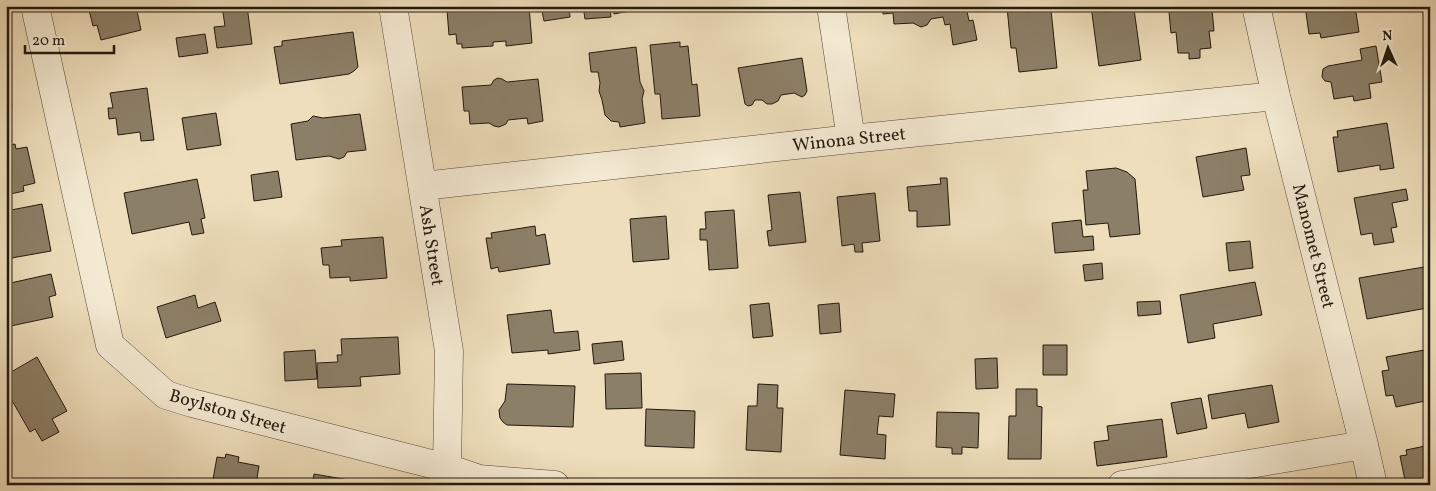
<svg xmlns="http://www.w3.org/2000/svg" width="1436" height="491" font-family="Vollkorn,serif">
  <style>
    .building { fill: #8c7f68; stroke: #22190e }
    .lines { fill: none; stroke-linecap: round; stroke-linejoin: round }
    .minor-casing { stroke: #554a39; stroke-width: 29 }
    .minor { stroke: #f4ead3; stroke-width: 28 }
    .labels { text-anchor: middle; stroke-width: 4; stroke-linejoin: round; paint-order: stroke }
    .street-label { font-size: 18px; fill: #22190e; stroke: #f4ead3 }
  </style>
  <rect width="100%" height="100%" fill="#eedebb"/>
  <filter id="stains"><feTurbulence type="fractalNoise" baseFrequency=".004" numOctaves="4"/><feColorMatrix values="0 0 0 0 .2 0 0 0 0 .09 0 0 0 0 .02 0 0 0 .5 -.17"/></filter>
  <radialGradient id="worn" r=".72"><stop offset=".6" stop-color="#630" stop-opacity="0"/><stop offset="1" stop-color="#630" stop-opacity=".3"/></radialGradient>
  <!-- building -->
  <path class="building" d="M88 6H136L141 30 101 40 97 25 93 26Z
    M222 6H247L252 44 217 48 214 27 225 26Z
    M469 6H529L532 43 506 46V41L493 42V46L462 48V44H457L456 34 449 35 447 10 469 8Z
    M541 6H569L570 17 544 21Z
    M583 6H610L611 17 585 19Z
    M612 6H645L646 8 614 14Z
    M882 6H966L969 21 973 20 977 40 953 45 950 24 945 25 943 17 931 19 927 25 921 27 913 23 894 24 893 13 883 14Z
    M1026 6V12L1051 10 1057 68 1019 72 1016 48H1011L1007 7Z
    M1091 6H1104L1105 12 1134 9 1141 60 1099 66Z
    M1305 6H1355L1359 32 1321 38 1320 33 1309 34Z
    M1212 9 1214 31H1209L1211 48 1200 49V58L1189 59V53H1178L1176 32 1171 33 1169 12Z
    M353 32 358 67 354 71 349 74 280 84 274 47 282 46V41Z
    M205 34 208 53 179 57 176 38Z
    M680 42V47L688 46 692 85 697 84 700 116 662 119 660 94H655L650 45Z
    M1376 46 1382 82 1369 84 1371 98 1354 101 1353 96 1334 99 1331 82 1325 81 1322 77 1323 69 1328 66 1362 60 1360 49Z
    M636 47 640 82 644 91 642 99 645 123 620 127 619 122 611 121 605 115 602 100 599 91 600 83 598 72H591L589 53Z
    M802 58 807 91 805 95 802 97 794 93 781 95 778 101 772 104H767L762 100H755L752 105 748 106 745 104 738 68Z
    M498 78 502 79 507 82 538 79 543 121 528 124 527 118 508 120 506 124 499 127 494 126 489 123 470 124 469 111H464L462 87 491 85 494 80Z
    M6 87H8L12 106 6 107Z
    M147 88 154 140 141 141 140 132 118 135 116 118 109 119 108 108H113L110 93Z
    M216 113 221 145 187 150 182 118Z
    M360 114 366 150 347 152 344 157 339 159 329 156 296 160 291 124 308 121 313 116 323 118Z
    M1387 123 1394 168 1380 170V165L1338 172 1333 137H1338L1337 131Z
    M15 144 16 149 27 147 35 183 23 186 24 191 6 195V146Z
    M1246 148 1250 175 1241 176 1244 190 1203 197 1196 157Z
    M1116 168 1127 172 1135 179 1140 234 1110 237 1108 223 1086 225 1083 190H1088L1086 171Z
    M278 171 282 197 254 201 251 175Z
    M940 178H947L950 225 917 227V211H909L907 187 941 184Z
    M197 179 205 218 201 219 204 233 192 235 189 222 132 234 124 193Z
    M1406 189 1408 200 1392 203 1397 227 1391 228 1394 242 1374 245 1372 233 1361 235 1354 198Z
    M800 192 806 242 769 246 767 231 772 230 768 195Z
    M875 193 880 241 862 243 863 252H855L854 244 842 246 837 197Z
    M42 204 51 251 6 259V211Z
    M734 210 738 268 709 270 707 240H700V229H706L705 212Z
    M666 216 669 259 633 262 630 219Z
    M1081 220 1083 237 1093 236 1094 250 1055 253 1052 223Z
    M535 226 536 236 545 234 550 264 499 272 498 267 491 269 486 238H492L491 233Z
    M383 237 387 278 350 281V277L330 278 329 265H323L321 248 342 246 341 240Z
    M1250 241 1253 268 1229 271 1226 243Z
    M1102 263 1103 279 1085 281 1083 265Z
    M1430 266V292L1424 293 1427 308 1367 319 1359 278Z
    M51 274 56 295 49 297 53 317 6 327V284Z
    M1255 282 1262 315 1213 324 1215 338 1188 343 1180 295Z
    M195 295 198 308 215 302 221 321 166 338 157 307Z
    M1160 301 1161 314 1138 316 1137 302Z
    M769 303 773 336 753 338 750 305Z
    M839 303 841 332 820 334 818 305Z
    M551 310 554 333 578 331 580 350 548 354V350L512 353 507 315Z
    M398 337 400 374 360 377 361 386 318 388 317 363 338 362 337 355H342L341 339Z
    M622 341 624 360 594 364 592 344Z
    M1043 345H1067V375H1043Z
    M1430 349V400L1396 407 1393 395 1386 396 1382 371 1389 370 1386 357Z
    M315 350 317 379 285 381 284 352Z
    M37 357 67 411 52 419 59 432 42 441 35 429 30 432 6 390V375Z
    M997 358 998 388 976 389 975 359Z
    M641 373 642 408 606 409 605 374Z
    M507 384 575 386 573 427 507 425 503 422 500 418 499 410 505 401Z
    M758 384 778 385 777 408H783L781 452 746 450 748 406H757Z
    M1272 385 1279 422 1248 428 1245 413 1212 419 1208 395Z
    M1016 389H1037V406L1042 407 1041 459H1008L1009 416H1016Z
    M845 390 895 394 893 417 879 416 877 434 886 435 885 459 840 455Z
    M1201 398 1207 428 1177 434 1171 403Z
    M646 409 695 411 694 448 645 446Z
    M937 412 979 413 978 448 962 447V454H952V448L936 447Z
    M1162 419 1167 457 1097 466 1094 442 1109 440 1107 426Z
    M1430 445V485H1406L1400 456 1407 455 1406 450Z
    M226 454 239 457 238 462 259 466 256 484 250 483 249 485H212L217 457 225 458Z
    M314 474 378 485H312Z"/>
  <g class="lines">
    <!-- minor casing -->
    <g class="minor-casing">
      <path id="minor" d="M35 6 110 345 166 395 192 403 447 468 479 479 555 485
        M393 6 449 351 447 468 443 485
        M831 6 851 139
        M1256 6 1276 96 1364 445 1373 485
        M423 186 851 139 1276 96
        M1122 485 1364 445"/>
    </g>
    <!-- minor -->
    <use href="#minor" class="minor"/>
  </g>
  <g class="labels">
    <!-- street labels -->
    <g class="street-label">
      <text transform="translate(849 139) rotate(-6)" y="6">Winona Street</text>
      <text transform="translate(432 245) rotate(81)" y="6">Ash Street</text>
      <text transform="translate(1314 246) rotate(76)" y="6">Manomet Street</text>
      <text transform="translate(228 411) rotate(16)" y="6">Boylston Street</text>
    </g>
  </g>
  <!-- margin -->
  <rect width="1436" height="491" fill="none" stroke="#eedebb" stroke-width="25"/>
  <rect x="8" y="8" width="1421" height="476" fill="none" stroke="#22190e" stroke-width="2.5"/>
  <rect x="12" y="12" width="1411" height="466" fill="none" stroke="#22190e"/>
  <!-- north arrow -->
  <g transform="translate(1388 48) rotate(357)" stroke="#f4ead3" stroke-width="4" paint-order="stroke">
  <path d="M0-4L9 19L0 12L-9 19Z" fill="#22190e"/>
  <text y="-8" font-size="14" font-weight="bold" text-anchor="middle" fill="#22190e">N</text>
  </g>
  <!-- scale -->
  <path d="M25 45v8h89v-8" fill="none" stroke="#22190e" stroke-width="2.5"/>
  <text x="32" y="45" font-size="15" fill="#22190e" stroke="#f4ead3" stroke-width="4" paint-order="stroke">20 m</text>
  <rect width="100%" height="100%" filter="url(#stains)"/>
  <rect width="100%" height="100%" fill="url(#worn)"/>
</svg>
